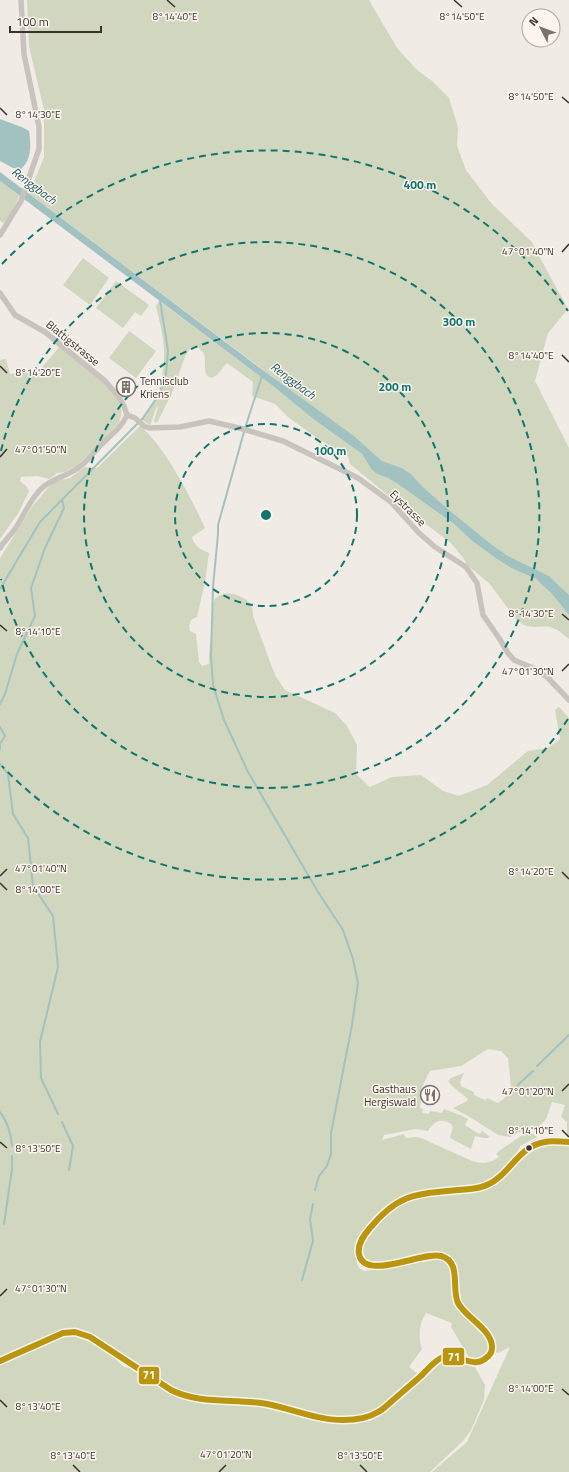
<svg xmlns="http://www.w3.org/2000/svg" width="569" height="1472" font-family="'Titillium Web',sans-serif">
  <style>
    .green { fill: #d1d6bf }
    .water { fill: #a1c2c1 }
    .lines { fill: none; stroke-linecap: round; stroke-linejoin: round }
    .stream { stroke: #a1c2c1; stroke-width: 2 }
    .minor { stroke: #c9c3be; stroke-width: 5.5 }
    .tertiary { stroke: #c9c3be; stroke-width: 7 }
    .bus-1-casing { stroke: #fbf5ee; stroke-width: 9 }
    .bus-1 { stroke: #ba950f; stroke-width: 6 }
    .ticks { fill: none; stroke: #3b302b; stroke-width: 1.5 }
    .ring { fill: none; stroke: #0f766e; stroke-width: 2; stroke-dasharray: 7 5 }
    .bus-dot { fill: #3b302b; stroke: #fbf5ee; stroke-width: 1.5 }
    .labels { text-anchor: middle; stroke-width: 3; stroke-linejoin: round; paint-order: stroke }
    .street-label { font-size: 11px; fill: #3b302b; stroke: #fbf5ee }
    .poi-label { font-size: 11px; fill: #3b302b; stroke: #fbf5ee; text-anchor: start }
    .water-label { font-size: 12px; font-style: italic; fill: #1f5a5e; stroke: #fbf5ee }
    .ticks-label { font-size: 10px; text-anchor: middle; fill: #3b302b; stroke: #fbf5ee; stroke-width: 3; stroke-linejoin: round; paint-order: stroke }
    .centre { fill: #0f766e; stroke: #fbf5ee; stroke-width: 2 }
    .ring-label { font-size: 12px; text-anchor: middle; font-weight: bold; fill: #0f766e; stroke: #fbf5ee; stroke-width: 3; stroke-linejoin: round; paint-order: stroke }
    .line-badge { stroke: #fbf5ee; stroke-width: 1.5 }
    .badge-label { font-size: 11px; text-anchor: middle; font-weight: bold; fill: #fff }
  </style>
  <rect width="100%" height="100%" fill="#f0ebe5"/>
  <!-- green -->
  <path class="green" d="M27 0H369L397 48 417 70 432 81 449 98 458 127 457 146 466 170 491 203 531 241 568 309 548 333 535 381 569 448V595L549 576 508 556 491 544 449 510 423 487 411 474 402 468 382 461 354 436 313 407 29 194 44 157V110L29 46Z
    M0 181 19 196C15 205 11 218 3 223L0 221Z
    M83 258 109 278 90 305 63 285Z
    M116 281 149 305 141 316 135 312 123 328 96 308Z
    M159 301 273 386 312 418 362 454 377 474 388 478 398 484 454 524 472 541 497 559 511 568 536 579 543 584 551 593 569 615V639C564 635 559 630 553 628 539 623 531 633 516 619L489 583 467 565 464 559 451 543 395 501 350 464 348 456 320 440 289 418 275 404 252 396 253 382 227 363 217 375 212 378C200 376 208 360 203 352 201 350 199 349 198 347L191 348 186 354 172 393 158 421 156 423 154 421 158 407 157 406C154 412 153 420 150 425L142 420 161 390 159 389C168 355 164 339 156 306Z
    M129 331 156 351 136 378 109 358Z
    M60 346C75 359 115 388 120 406 123 412 121 418 118 424L78 465 65 472 57 473 49 479 37 476 21 477 20 481 27 487 29 491 19 512 0 539V360L6 359 10 374 27 371 38 372Z
    M140 426C165 446 191 498 205 528L192 537C194 546 201 550 209 553L205 582 197 617 191 620 189 626 190 631 196 634 199 662 202 666 209 664C208 652 211 642 212 630 213 621 210 607 215 599 224 588 247 595 252 607 253 610 253 614 253 616L275 675 285 690 335 713 347 726 357 745 356 774 370 787 392 777 421 775 443 791 459 796 487 785 528 751 548 748 560 739 555 710 559 707 569 718V1139L567 1138V1122L561 1117 565 1105 552 1102 546 1119 537 1128H528L510 1137 498 1135 470 1117 453 1108 467 1101 468 1099 452 1086 448 1081 451 1078 463 1073H464L460 1082 461 1086 474 1092V1095L485 1100 487 1098 498 1103 504 1099 511 1087 508 1058 501 1051 488 1049 461 1066 430 1071 422 1087 420 1108 423 1109 422 1113 429 1114 430 1111 442 1113 444 1109 460 1115 468 1119 465 1125 479 1134 482 1131 489 1136 488 1138H484L475 1136 471 1149 450 1138 453 1127 451 1124C441 1117 433 1122 428 1131L416 1129 384 1135 382 1140 404 1134 406 1138 415 1137 421 1138 472 1161C482 1164 490 1164 499 1157L496 1154 499 1151 524 1134 532 1133 537 1137 520 1146V1147L510 1164 493 1179 482 1184 400 1198 357 1248C357 1257 354 1269 365 1271L434 1258 445 1262 450 1268 452 1278 451 1286 455 1304 484 1334 489 1345C487 1356 480 1359 470 1359L451 1327 452 1323 426 1313C419 1323 418 1338 422 1349L409 1367 418 1374 412 1381 371 1414 343 1418 237 1397 202 1396 182 1392 173 1388 87 1332 74 1328 0 1359V558L32 507 53 482 70 478 85 467 97 468Z
    M547 1144 569 1145V1472H432L467 1442 510 1347 498 1353 495 1352 461 1304 450 1257 444 1253 377 1264 370 1263 363 1257 361 1250 364 1240 385 1215 406 1200 480 1189 525 1154 526 1155 536 1149 535 1147Z
    M70 1334 85 1337 109 1353 124 1367 130 1368 148 1378 176 1397 258 1405 284 1411 369 1419 439 1362 449 1359 475 1367 485 1385 484 1400 471 1430 463 1441 430 1472H0V1364L44 1343Z"/>
  <!-- water -->
  <path class="water" d="M0 119 24 128 29 131C31 144 32 160 21 169L13 168 0 161Z
    M0 172 256 365 354 436 382 461 402 468 411 474 423 487 449 510 491 544 508 556 549 576 569 595V615L551 593 536 579 511 568 497 559 472 541 454 524 398 484 388 478 377 474 372 470 362 454 312 418 273 386 0 181Z"/>
  <g class="lines">
    <!-- stream -->
    <path class="stream" d="M245 428 262 376
      M244 432 218 525V534L213 587 211 656 213 685 224 720 248 772 318 892 343 930 353 959 358 983 352 1025 331 1133V1154L327 1166 319 1176 315 1190
      M0 589 40 522 143 418 160 393 166 374 168 351 160 300
      M0 704 5 694 17 654 35 616 31 588 45 548 64 508 62 500
      M0 727 5 736 0 744V749
      M0 764 8 774 13 814 28 838 33 886 53 916 58 967 40 1042 41 1078 58 1114
      M537 1066 569 1035
      M518 1085 533 1071
      M0 1112C8 1122 11 1133 12 1146
      M62 1122 73 1146 69 1170
      M4 1224 12 1169V1156
      M302 1280 313 1241 310 1219 313 1204"/>
    <!-- minor -->
    <path class="minor" d="M0 235 21 201 39 149V127L24 54 21 0
      M0 293 15 315 45 332 105 381 118 396 124 406 127 415
      M127 415 135 418 144 426 149 428 180 427 209 421 243 429 283 441 358 478 391 502 419 533 435 547 466 567 477 583 483 615 499 638 508 653 514 660 533 668 547 677 569 700
      M0 548C5 540 12 534 17 526 25 513 31 498 42 488 52 479 64 477 75 470 85 465 91 455 99 447 109 436 121 429 127 415"/>
    <!-- tertiary -->
    <path class="tertiary" d="M0 1361 59 1334C71 1330 79 1331 90 1337L171 1390 181 1395 194 1398 267 1404 300 1413 341 1420 362 1419 379 1412 411 1385 437 1360C441 1358 444 1356 448 1356 463 1356 478 1372 490 1354 500 1336 468 1318 460 1306 449 1291 464 1263 441 1256 423 1250 367 1281 359 1256 356 1245 363 1237 369 1229 401 1190 413 1195 459 1190 468 1189 478 1189 486 1186 510 1177 517 1146 542 1142 551 1140 560 1142 569 1142"/>
    <!-- bus-1 casing -->
    <g class="bus-1-casing">
      <path id="bus-1" d="M0 1361 63 1333 75 1332 90 1337 171 1390C201 1405 235 1398 267 1404 292 1409 317 1420 343 1420 355 1420 367 1419 378 1412 383 1410 387 1405 391 1402 401 1393 412 1384 422 1375 428 1369 435 1360 443 1357 458 1352 473 1370 486 1358 489 1356 492 1352 492 1348 493 1330 466 1318 458 1303 451 1288 462 1262 441 1256 423 1251 364 1282 359 1254 357 1244 364 1235 370 1228 399 1193 416 1194 459 1190 469 1189 479 1189 487 1185 510 1175 518 1146 545 1142 553 1140 561 1142 569 1142"/>
    </g>
    <!-- bus-1 -->
    <use href="#bus-1" class="bus-1"/>
  </g>
  <!-- ticks -->
  <path class="ticks" d="M167 0 175 7M454 0 462 7M562 97 569 103M0 108 7 115M562 252 569 244M562 355 569 362M0 366 7 373M0 457 7 449M562 614 569 620M0 625 7 631M562 671 569 664M562 872 569 879M0 876 7 869M0 883 7 890M562 1091 569 1084M562 1130 569 1137M0 1142 7 1148M0 1296 7 1289M562 1389 569 1395M0 1400 7 1407M73 1465 80 1472M360 1465 367 1472M219 1472 226 1465"/>
  <!-- distance rings -->
  <g class="ring">
    <circle cx="266" cy="515" r="91"/>
    <circle cx="266" cy="515" r="182"/>
    <path d="M1 451A273 273 0 1 1 1 579"/>
    <path d="M568 719A364 364 0 0 1 2 766M2 264A364 364 0 0 1 568 311"/>
  </g>
  <!-- icons -->
  <defs>
    <g id="building-ring" transform="scale(1)"><circle r="9.5" fill="#fbf5ee" stroke="#7a716c" stroke-width="1.5"/><path d="M-4-6H4V6H1V3H-1V6H-4ZM-2.5-4.3h1.7v1.8h-1.7ZM.8-4.3h1.7v1.8H.8ZM-2.5-1h1.7V.8h-1.7ZM.8-1h1.7V.8H.8Z" fill="#7a716c"/></g>
    <g id="restaurant-ring" transform="scale(1)"><circle r="9.5" fill="#fbf5ee" stroke="#7a716c" stroke-width="1.5"/><path d="M-5-6h1v4h1v-4h1v4h1v-4h1v5L-1.5 .5V6h-2V.5L-5-1ZM5-6V6H3V1.5H1.5Q1.5-4 5-6Z" fill="#7a716c"/></g>
  </defs>
  <g fill-rule="evenodd">
    <use href="#building-ring" x="126" y="387"/>
    <use href="#restaurant-ring" x="430" y="1095"/>
  </g>
  <!-- markers -->
  <circle class="bus-dot" cx="529" cy="1148" r="3.5"/>
  <g class="labels">
    <!-- street labels -->
    <g class="street-label">
      <text transform="translate(73 343) rotate(39)" y="4">Blattigstrasse</text>
      <text transform="translate(408 508) rotate(45)" y="4">Eystrasse</text>
    </g>
    <!-- poi labels -->
    <g class="poi-label">
      <text x="140" y="385">Tennisclub<tspan x="140" dy="13">Kriens</tspan></text>
      <text x="416" y="1093" text-anchor="end">Gasthaus<tspan x="416" dy="13">Hergiswald</tspan></text>
    </g>
    <!-- water labels -->
    <g class="water-label">
      <text transform="translate(34 186) rotate(37)" y="4">Renggbach</text>
      <text transform="translate(293 381) rotate(37)" y="4">Renggbach</text>
    </g>
  </g>
  <g class="ticks-label">
    <text x="175" y="20">8°14'40"E</text>
    <text x="462" y="20">8°14'50"E</text>
    <text x="531" y="100">8°14'50"E</text>
    <text x="38" y="118">8°14'30"E</text>
    <text x="528" y="255">47°01'40"N</text>
    <text x="531" y="359">8°14'40"E</text>
    <text x="38" y="376">8°14'20"E</text>
    <text x="41" y="453">47°01'50"N</text>
    <text x="531" y="617">8°14'30"E</text>
    <text x="38" y="635">8°14'10"E</text>
    <text x="528" y="675">47°01'30"N</text>
    <text x="41" y="872">47°01'40"N</text>
    <text x="531" y="875">8°14'20"E</text>
    <text x="38" y="893">8°14'00"E</text>
    <text x="528" y="1095">47°01'20"N</text>
    <text x="531" y="1134">8°14'10"E</text>
    <text x="38" y="1152">8°13'50"E</text>
    <text x="41" y="1292">47°01'30"N</text>
    <text x="531" y="1392">8°14'00"E</text>
    <text x="38" y="1410">8°13'40"E</text>
    <text x="226" y="1458">47°01'20"N</text>
    <text x="73" y="1459">8°13'40"E</text>
    <text x="360" y="1459">8°13'50"E</text>
  </g>
  <circle cx="266" cy="515" r="6" class="centre"/>
  <g class="ring-label">
    <text x="420" y="189">400 m</text>
    <text x="459" y="326">300 m</text>
    <text x="395" y="391">200 m</text>
    <text x="330" y="455">100 m</text>
  </g>
  <g class="line-badge">
    <rect x="442" y="1347" width="23" height="19" rx="4" fill="#ba950f"/>
    <rect x="138" y="1366" width="22" height="19" rx="4" fill="#ba950f"/>
  </g>
  <g class="badge-label">
    <text x="454" y="1361">71</text>
    <text x="149" y="1379">71</text>
  </g>
  <!-- north arrow -->
  <g transform="translate(541 28) rotate(312)"><circle r="19" fill="#fbf5ee" stroke="#aea6a0"/>
  <path d="M0-3L7 15L0 10L-7 15Z" fill="#7a716c"/>
  <text y="-6" font-size="11" font-weight="bold" text-anchor="middle" fill="#3b302b">N</text>
  </g>
  <!-- scale -->
  <path d="M10 26v6h91v-6" fill="none" stroke="#3b302b" stroke-width="2"/>
  <text x="16" y="26" font-size="12" fill="#3b302b" stroke="#fbf5ee" stroke-width="3" paint-order="stroke">100 m</text>
</svg>
